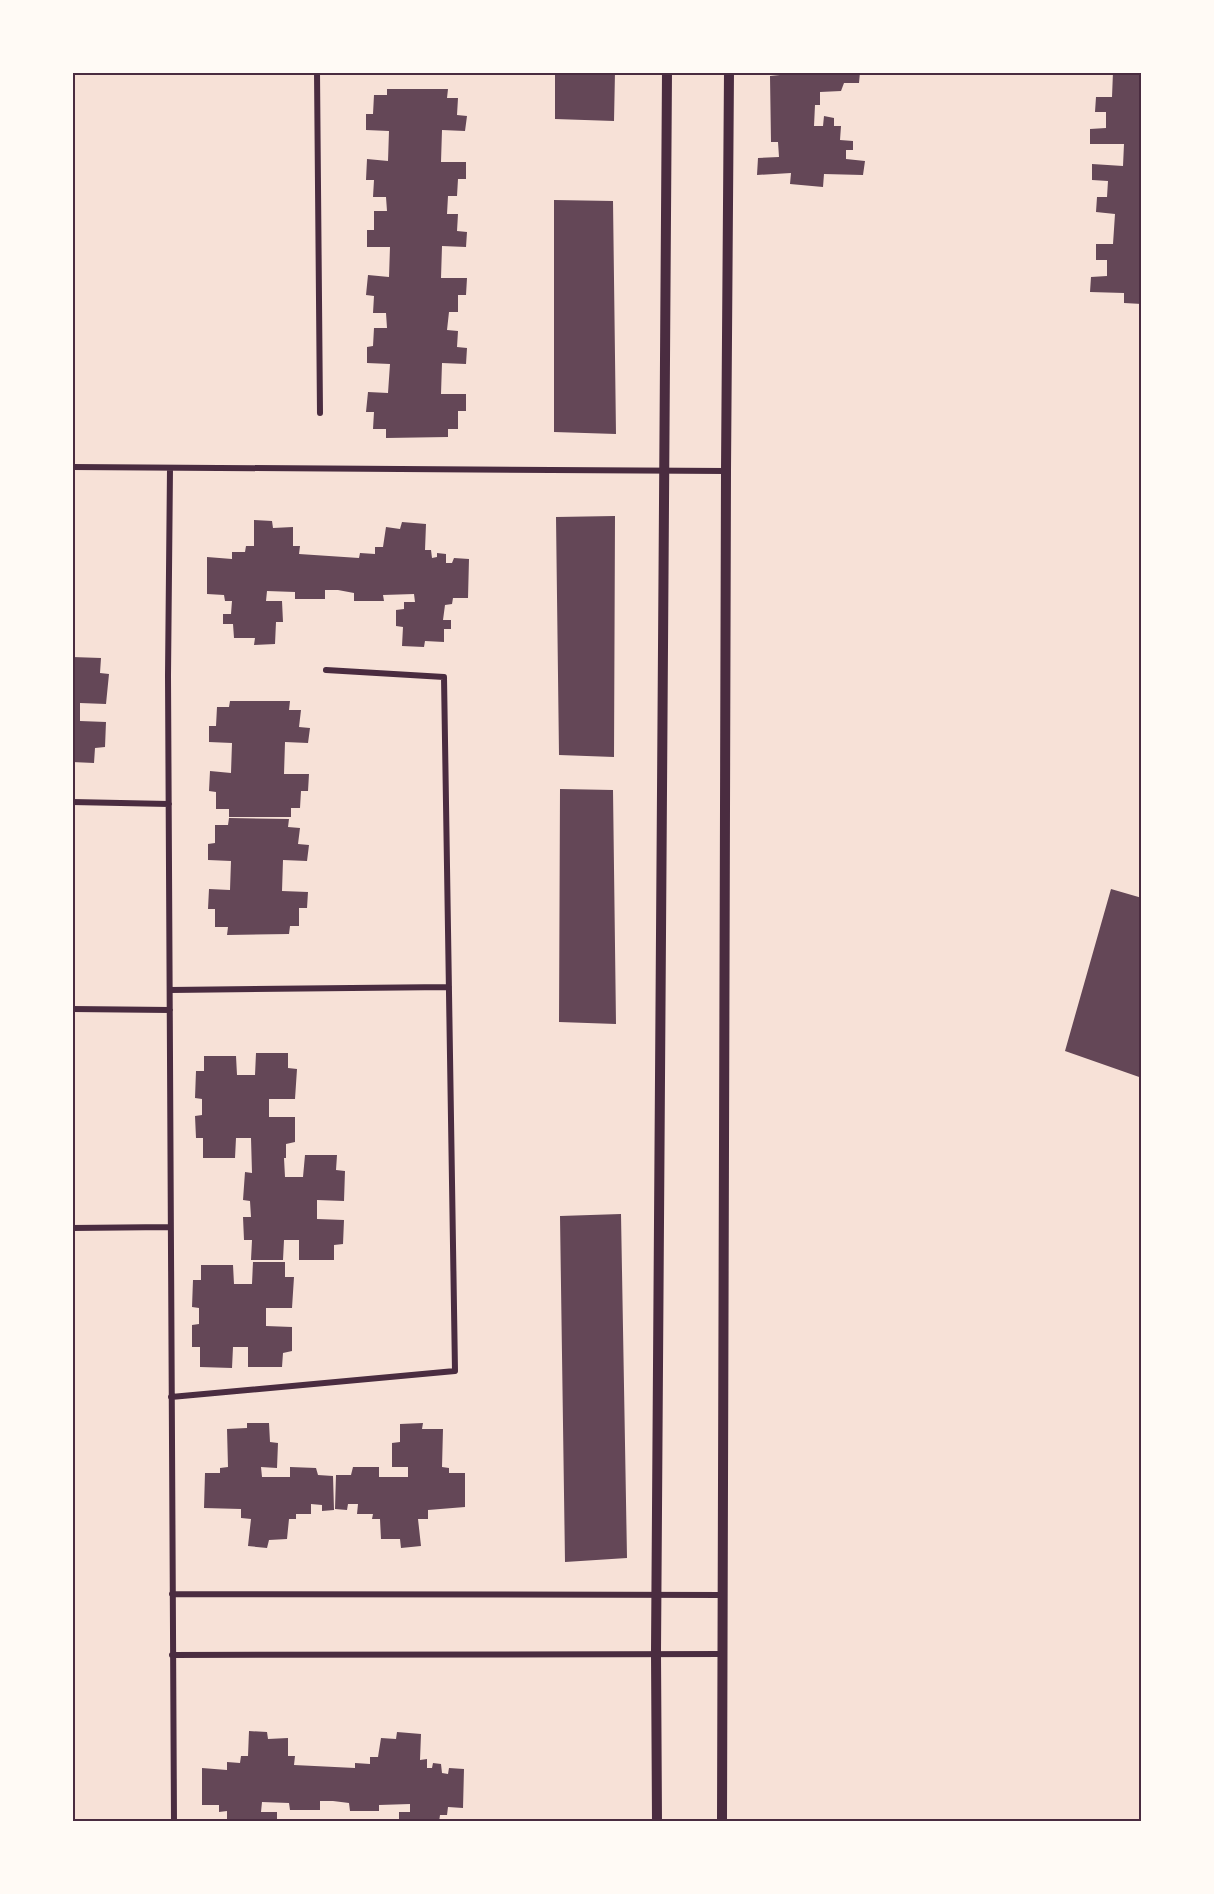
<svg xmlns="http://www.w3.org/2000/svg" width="1214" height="1894" font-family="Raleway,sans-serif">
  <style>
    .building { fill: #644757 }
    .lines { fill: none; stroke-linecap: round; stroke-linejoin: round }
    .minor { stroke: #4a2c40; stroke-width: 6 }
    .tertiary { stroke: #4a2c40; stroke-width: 10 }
    .neatline { fill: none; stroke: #4a2c40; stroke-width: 2 }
  </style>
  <rect width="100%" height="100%" fill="#f7e1d7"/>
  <!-- building -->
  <path class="building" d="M555 72H615L614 121 555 119Z
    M780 72H860L859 83H844L841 91 820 92V105H815L814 126H823L824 116 834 118V126H841L840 140 853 141V150H846V159L865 161 863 175 824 174 823 187 790 184 791 173 757 175 758 158 779 157 778 142H771L770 76 780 75Z
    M1113 72H1142V304L1124 303V293L1090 292 1091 277 1107 276V260H1096V244H1113L1115 214 1096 212 1097 197H1107L1108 181 1092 180V164L1123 166 1124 144H1090V129L1106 128V112H1095L1096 97H1112Z
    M387 89H448L447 98H458L457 115 467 116 465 131 442 130 441 162H466V179H458L457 196H448L447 214H458L457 231 467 232 466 247 442 246 441 278H467L466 295H458V312H449L447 330 458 331 457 347 467 348 466 364 442 363 441 394H466V411H458V429H448V437L386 438V429H373L374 412H366L368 392 388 393 390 364 367 363V347L373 346 374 328H387L386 313H373L374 296 366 295 368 275 389 277 390 247H367V230H374V211H387L386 197H373L374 180H366L367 159 388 161 389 131 366 130V114H373L374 95H387Z
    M554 200 613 201 616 434 554 432Z
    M615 516 614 757 559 755 556 517Z
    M254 520 272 521 273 528 293 527V546H300L299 554 359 558 360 553 375 554V547H383L386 527 400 529 402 522 426 524 425 550H431L432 558 437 557V553L446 554V563H452L454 558 469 559 468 598H453L452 604 445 605 443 620H451V629H444V642L425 641 424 647 402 646 403 627 396 626V610L404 609V602H415L414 594 383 595 384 601H354V593L338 590H325V599H295V592L267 591 266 601H282L283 622H276L275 644 254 645 255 638H234L233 624H223V614H231L232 601H225L224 595 207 594V557L232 559V552H245L246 546H254Z
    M72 657 101 658 100 673 109 674 106 704 80 703V721L106 722 105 747 95 748 94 763 72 762Z
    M230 701H290L289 710H301L299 727 310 728 308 743 285 742 284 774H309L308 791H301L300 808H291V817H229V809H216V792L209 791 210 771 231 773 232 743 209 742V726H216L217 707H229Z
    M560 789 613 790 616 1024 559 1022Z
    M229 818 289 819 288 827 300 828 298 844 309 845 307 861 283 860 282 891 308 892 307 908H299V926H290L289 934 227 935 228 927H215V909H208L209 889 230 890 231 861 208 860V844L215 843V825H228Z
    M1111 889 1142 898V1078L1065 1051Z
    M256 1053H288V1068L297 1069 295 1099H269V1117H295V1142L286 1144V1158H284L285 1177H303L305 1155H337L336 1170 345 1171 344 1201 317 1200V1219L344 1220 343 1244 334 1245V1260H299V1240H284L283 1260H251L252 1240H244L243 1217H251L250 1201 243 1200 245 1172 252 1173 251 1138H236L235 1158H203V1138H196L195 1116 202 1115V1099L195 1098 196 1071H204V1056H236L237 1075H255Z
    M621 1214 627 1558 565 1562 560 1216Z
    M253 1262H285V1277H294L292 1308H266V1326L292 1327V1351L283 1353 282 1367H248V1347H233L232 1368 200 1367V1347H192V1325L199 1324V1308L192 1307 193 1280H201V1265H233L234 1284H252Z
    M247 1423H269L270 1442 278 1443 277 1468 261 1467 262 1477H290V1467L316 1468 318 1475 333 1476 334 1510 322 1511V1505L311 1504V1514H296V1519H289L287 1539 269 1540 267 1548 248 1546 251 1519 241 1518V1509L204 1508 205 1473H220V1468L228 1467 227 1429 247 1428Z
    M423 1423 422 1429H443L442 1467 449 1468V1473H465V1507L428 1510V1519H418L421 1546 401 1548 400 1539H381L380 1519H372L373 1514H357L358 1504H348L347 1510 335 1509 336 1475H351L353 1467H379V1477H408V1467H392V1443L400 1442V1424Z
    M249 1731 267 1732 268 1739 288 1738V1756H295L294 1765 355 1768V1763L370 1764V1757H378L381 1738 396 1739 397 1732 421 1734 420 1760 427 1759V1768H432L433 1763 441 1764 442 1773 448 1774 449 1768 464 1769 463 1808 448 1807 447 1815H440L439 1822H391L392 1820H399V1812H410V1804L379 1805V1811H350L349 1803 333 1801H320V1810H290L289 1803 262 1802 261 1812H277V1822H227V1811L219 1812V1805H202V1768L227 1770V1762L240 1763 241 1756H248Z"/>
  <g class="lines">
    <!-- minor -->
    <path class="minor" d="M317 72 320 413
      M72 467 726 471
      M170 468 168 676 174 1822
      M72 802 169 804
      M170 990 449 987
      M72 1009 170 1010
      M72 1228 170 1227
      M171 1397 455 1371 444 677 326 670
      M172 1594 723 1595
      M172 1655 723 1654"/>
    <!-- tertiary -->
    <path class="tertiary" d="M657 1822 656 1653 667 72
      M722 1822 726 471 729 72"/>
  </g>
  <!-- border -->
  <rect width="1214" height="1894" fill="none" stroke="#fffaf5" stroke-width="147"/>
  <rect x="74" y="74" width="1066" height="1746" class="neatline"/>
</svg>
